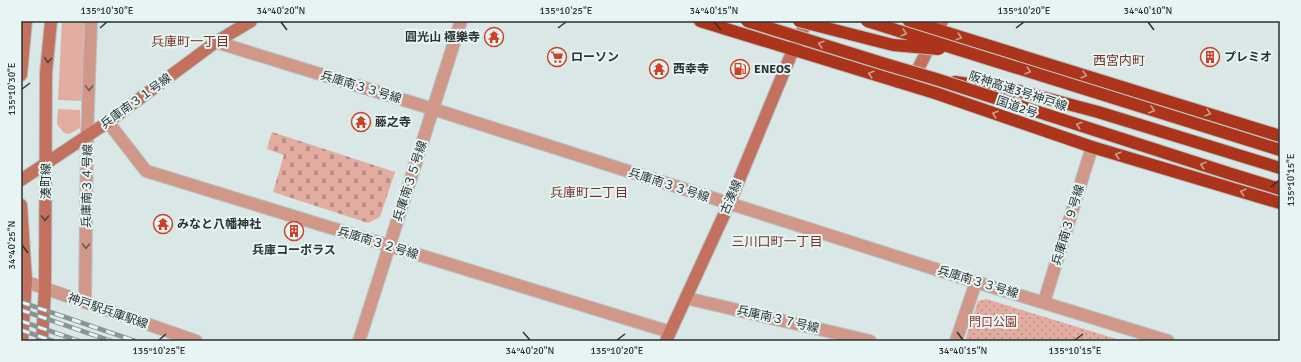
<svg xmlns="http://www.w3.org/2000/svg" width="1301" height="362" font-family="Signika,'Noto Sans JP',sans-serif">
  <style>
    .grass { fill: #e3aca0 }
    .cemetery { fill: url(#cemetery-stones) }
    .park { fill: url(#park-dots) }
    .lines { fill: none; stroke-linecap: round; stroke-linejoin: round }
    .street-casing { stroke: #b6c3c3; stroke-width: 14 }
    .secondary-casing { stroke: #b6c3c3; stroke-width: 14 }
    .highway-casing { stroke: #b6c3c3; stroke-width: 14 }
    .street { stroke: #d1988a; stroke-width: 12 }
    .secondary { stroke: #c3705e; stroke-width: 12 }
    .highway { stroke: #ab341b; stroke-width: 12 }
    .rail-casing { stroke: #8a9494; stroke-width: 4.5 }
    .rail { stroke: #e6f4f4; stroke-width: 3; stroke-dasharray: 9; stroke-linecap: butt }
    .highway-bridge-casing { stroke: #b6c3c3; stroke-width: 14; stroke-linecap: butt }
    .highway-bridge { stroke: #ab341b; stroke-width: 12 }
    .oneway { stroke: #cb9e92 }
    .oneway2 { stroke: #52413c }
    .oneway3 { stroke: #6e5a55 }
    .ticks { fill: none; stroke: #2c3131; stroke-width: 1.5 }
    .labels { text-anchor: middle; stroke-width: 4; stroke-linejoin: round; paint-order: stroke }
    .poi-label { font-size: 12px; font-weight: bold; fill: #2c3131; stroke: #e6f4f4; text-anchor: start }
    .street-label { font-size: 12px; fill: #2c3131; stroke: #e6f4f4 }
    .park-label { font-size: 12px; fill: #8f321f; stroke: #e6f4f4 }
    .neighbourhood-label { font-size: 13px; fill: #793426; stroke: #e6f4f4 }
    .neatline { fill: none; stroke: #2c3131; stroke-width: 1.5 }
    .ticks-label { font-size: 10px; text-anchor: middle; fill: #2c3131 }
  </style>
  <defs>
    <pattern id="cemetery-stones" width="16" height="16" patternUnits="userSpaceOnUse"><rect width="16" height="16" fill="#e3aca0"/><path d="M2 7V4a2 2 0 0 1 4 0v3zM10 15v-3a2 2 0 0 1 4 0v3z" fill="#b88d83"/></pattern>
    <pattern id="park-dots" width="8" height="8" patternUnits="userSpaceOnUse"><rect width="8" height="8" fill="#e3aca0"/><path d="M2 2h.1M6 6h.1" fill="none" stroke="#b88d83" stroke-width="1.8" stroke-linecap="round"/></pattern>
  </defs>
  <rect width="100%" height="100%" fill="#d9e7e7"/>
  <!-- grass -->
  <path class="grass" d="M62 21H84L82 101 58 100Z
    M58 109 80 110V128L69 134 64 133 57 124Z"/>
  <!-- cemetery -->
  <path class="cemetery" d="M272 132 395 172 380 217 368 223 273 192 284 155 267 149Z"/>
  <!-- park -->
  <path class="park" d="M986 299 1123 341H965L978 301Z"/>
  <g class="lines">
    <!-- street casing -->
    <g class="street-casing">
      <path id="street" d="M216 42 433 109 976 282 1168 341
        M108 122 146 171 670 332
        M21 280 196 341
        M686 298 870 341
        M85 302 87 136 91 21
        M1044 302 1092 147
        M359 341 461 21
        M956 341 976 282"/>
    </g>
    <!-- secondary casing -->
    <g class="secondary-casing">
      <path id="secondary" d="M21 75 26 21
        M898 82 908 77 917 71 942 21
        M21 180 108 122 216 42 251 21
        M21 205 26 281 22 341
        M42 341 45 289 46 73 51 21
        M666 341 729 204 793 50 807 21"/>
    </g>
    <!-- highway casing -->
    <g class="highway-casing">
      <path id="highway" d="M700 21 935 93 1092 147 1280 203
        M909 21 1280 136
        M955 82 1019 91 1098 112 1280 168"/>
    </g>
    <!-- street -->
    <use href="#street" class="street"/>
    <!-- secondary -->
    <use href="#secondary" class="secondary"/>
    <!-- highway -->
    <use href="#highway" class="highway"/>
    <!-- rail casing -->
    <g class="rail-casing">
      <path id="rail" d="M21 302 135 341
        M21 310 111 341
        M21 321 79 341
        M21 330 53 341"/>
    </g>
    <!-- rail -->
    <use href="#rail" class="rail"/>
    <!-- highway-bridge casing -->
    <g class="highway-bridge-casing">
      <path id="highway-bridge" d="M747 21 885 64 936 79 1228 173 1280 189
        M799 21 893 45 939 49
        M867 21 1280 150"/>
    </g>
    <!-- highway-bridge -->
    <use href="#highway-bridge" class="highway-bridge"/>
  </g>
  <!-- one-way arrows -->
  <defs><path id="oneway-chevron" d="M-2-3.5L2.5 0L-2 3.5" fill="none" stroke-width="1.6" stroke-linecap="round" stroke-linejoin="round"/></defs>
  <g class="oneway">
    <use href="#oneway-chevron" transform="translate(904 33) rotate(17)"/>
    <use href="#oneway-chevron" transform="translate(959 37) rotate(17)"/>
    <use href="#oneway-chevron" transform="translate(821 44) rotate(-163)"/>
    <use href="#oneway-chevron" transform="translate(1028 71) rotate(17)"/>
    <use href="#oneway-chevron" transform="translate(871 74) rotate(-163)"/>
    <use href="#oneway-chevron" transform="translate(1084 75) rotate(17)"/>
    <use href="#oneway-chevron" transform="translate(1152 110) rotate(17)"/>
    <use href="#oneway-chevron" transform="translate(1208 113) rotate(17)"/>
    <use href="#oneway-chevron" transform="translate(995 114) rotate(-161)"/>
    <use href="#oneway-chevron" transform="translate(1079 125) rotate(-162)"/>
    <use href="#oneway-chevron" transform="translate(1118 155) rotate(-164)"/>
    <use href="#oneway-chevron" transform="translate(1203 165) rotate(-162)"/>
    <use href="#oneway-chevron" transform="translate(1243 192) rotate(-164)"/>
  </g>
  <g class="oneway2">
    <use href="#oneway-chevron" transform="translate(48 60) rotate(95)"/>
    <use href="#oneway-chevron" transform="translate(45 218) rotate(90)"/>
  </g>
  <g class="oneway3">
    <use href="#oneway-chevron" transform="translate(89 88) rotate(92)"/>
    <use href="#oneway-chevron" transform="translate(86 246) rotate(91)"/>
  </g>
  <!-- ticks -->
  <path class="ticks" d="M281 22 287 30M714 22 721 30M1148 22 1154 30M100 28 107 22M558 28 566 22M1016 28 1024 22M22 89 30 83M1271 187 1279 180M22 245 28 253M523 332 530 340M957 332 963 340M159 340 166 334M617 340 625 334M1075 340 1083 334"/>
  <!-- icons -->
  <defs>
    <g id="temple-ring" transform="scale(1)"><circle r="9.5" fill="#e6f4f4" stroke="#cd4226" stroke-width="1.5"/><path d="M0-6L5-2H3V0L6.5 2.5H4V6H1.5V3h-3V6H-4V2.5H-6.5L-3 0V-2H-5Z" fill="#cd4226"/></g>
    <g id="supermarket-ring" transform="scale(1)"><circle r="9.5" fill="#e6f4f4" stroke="#cd4226" stroke-width="1.5"/><path d="M-6-5.5h2.5l.6 2H6L4.5 2H-2.5L-4.4-4H-6ZM-1.5 3.2a1.3 1.3 0 1 0 .1 0ZM3 3.2a1.3 1.3 0 1 0 .1 0Z" fill="#cd4226"/></g>
    <g id="building-ring" transform="scale(1)"><circle r="9.5" fill="#e6f4f4" stroke="#cd4226" stroke-width="1.5"/><path d="M-4-6H4V6H1V3H-1V6H-4ZM-2.5-4.3h1.7v1.8h-1.7ZM.8-4.3h1.7v1.8H.8ZM-2.5-1h1.7V.8h-1.7ZM.8-1h1.7V.8H.8Z" fill="#cd4226"/></g>
    <g id="fuel-ring" transform="scale(1)"><circle r="9.5" fill="#e6f4f4" stroke="#cd4226" stroke-width="1.5"/><path d="M-5.5-6h7V0h2V4h1.3V-2.5L3-4.5l.8-.8L6-3V5H2.5V1h-1V6h-7ZM-4.2-4.7v3.2H.2V-4.7Z" fill="#cd4226"/></g>
  </defs>
  <g fill-rule="evenodd">
    <use href="#temple-ring" x="494" y="37"/>
    <use href="#supermarket-ring" x="557" y="57"/>
    <use href="#building-ring" x="1210" y="57"/>
    <use href="#temple-ring" x="659" y="69"/>
    <use href="#fuel-ring" x="740" y="69"/>
    <use href="#temple-ring" x="361" y="122"/>
    <use href="#temple-ring" x="163" y="224"/>
    <use href="#building-ring" x="294" y="231"/>
  </g>
  <g class="labels">
    <!-- poi labels -->
    <g class="poi-label">
      <text x="480" y="41" text-anchor="end">圓光山 極樂寺</text>
      <text x="571" y="61">ローソン</text>
      <text x="1224" y="61">プレミオ</text>
      <text x="673" y="73">西幸寺</text>
      <text x="754" y="73">ENEOS</text>
      <text x="375" y="126">藤之寺</text>
      <text x="177" y="228">みなと八幡神社</text>
      <text x="294" y="254" text-anchor="middle">兵庫コーポラス</text>
    </g>
    <!-- street labels -->
    <g class="street-label">
      <text transform="translate(361 87) rotate(17)" y="4">兵庫南３３号線</text>
      <text transform="translate(1018 91) rotate(18)" y="4">阪神高速3号神戸線</text>
      <text transform="translate(136 101) rotate(-36)" y="4">兵庫南３１号線</text>
      <text transform="translate(1017 107) rotate(19)" y="4">国道2号</text>
      <text transform="translate(46 181) rotate(-90)" y="4">湊町線</text>
      <text transform="translate(410 181) rotate(-72)" y="4">兵庫南３５号線</text>
      <text transform="translate(669 185) rotate(18)" y="4">兵庫南３３号線</text>
      <text transform="translate(87 186) rotate(-89)" y="4">兵庫南３４号線</text>
      <text transform="translate(731 197) rotate(-67)" y="4">古湊線</text>
      <text transform="translate(1068 225) rotate(-73)" y="4">兵庫南３９号線</text>
      <text transform="translate(378 243) rotate(17)" y="4">兵庫南３２号線</text>
      <text transform="translate(978 282) rotate(17)" y="4">兵庫南３３号線</text>
      <text transform="translate(108 311) rotate(19)" y="4">神戸駅兵庫駅線</text>
      <text transform="translate(778 319) rotate(13)" y="4">兵庫南３７号線</text>
    </g>
    <!-- park labels -->
    <g class="park-label">
      <text x="993" y="326">門口公園</text>
    </g>
    <!-- neighbourhood labels -->
    <g class="neighbourhood-label">
      <text x="190" y="46">兵庫町一丁目</text>
      <text x="1119" y="65">西宮内町</text>
      <text x="589" y="197">兵庫町二丁目</text>
      <text x="777" y="246">三川口町一丁目</text>
    </g>
  </g>
  <!-- border -->
  <rect width="1301" height="362" fill="none" stroke="#e6f4f4" stroke-width="44"/>
  <rect x="22" y="22" width="1257" height="318" class="neatline"/>
  <g class="ticks-label">
    <text x="107" y="14">135°10'30"E</text>
    <text x="281" y="14">34°40'20"N</text>
    <text x="566" y="14">135°10'25"E</text>
    <text x="714" y="14">34°40'15"N</text>
    <text x="1024" y="14">135°10'20"E</text>
    <text x="1148" y="14">34°40'10"N</text>
    <text transform="translate(11 89) rotate(-90)" y="4">135°10'30"E</text>
    <text transform="translate(1290 180) rotate(-90)" y="4">135°10'15"E</text>
    <text transform="translate(11 245) rotate(-90)" y="4">34°40'25"N</text>
    <text x="159" y="354">135°10'25"E</text>
    <text x="530" y="354">34°40'20"N</text>
    <text x="617" y="354">135°10'20"E</text>
    <text x="963" y="354">34°40'15"N</text>
    <text x="1075" y="354">135°10'15"E</text>
  </g>
</svg>
